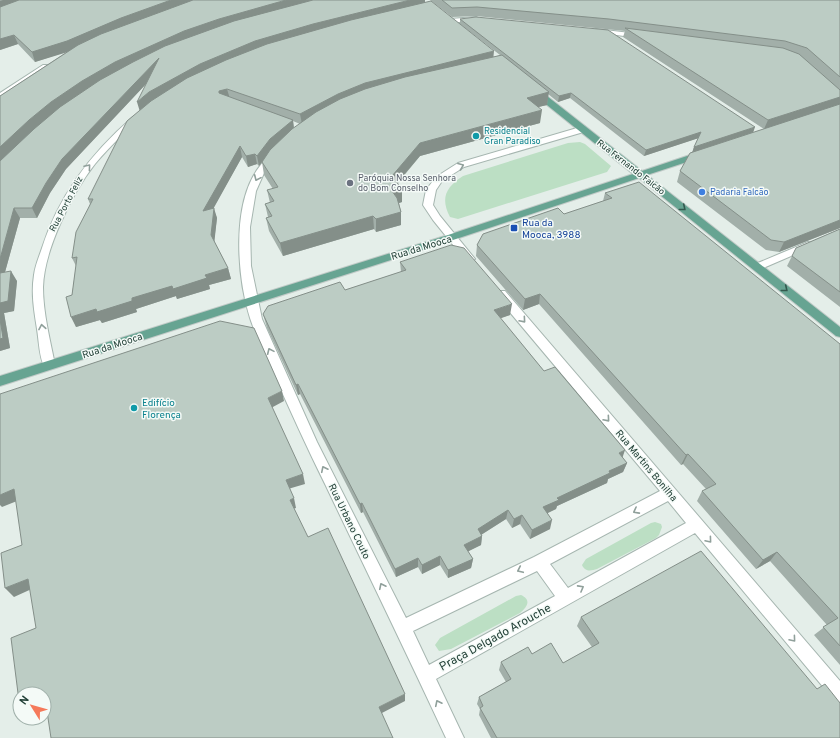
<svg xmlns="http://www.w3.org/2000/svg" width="840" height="738" font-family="Overpass,sans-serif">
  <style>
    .green { fill: #bcdfc4 }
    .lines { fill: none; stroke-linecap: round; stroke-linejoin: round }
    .minor-casing { stroke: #a6b6b0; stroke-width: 2 }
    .major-casing { stroke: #c1cac7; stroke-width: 2 }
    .minor { fill: #fff; fill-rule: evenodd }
    .major { fill: #67a492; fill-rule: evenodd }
    .wall { fill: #a2afa9; fill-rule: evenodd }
    .shaded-wall { fill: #848f89 }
    .building { fill: #bcccc4; stroke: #848f89 }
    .oneway { stroke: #90a09b }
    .oneway2 { stroke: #33594e }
    .culture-dot { fill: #0f9aa8; stroke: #f4faf7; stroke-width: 1.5 }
    .worship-dot { fill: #6b7280; stroke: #f4faf7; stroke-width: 1.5 }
    .shop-dot { fill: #3f7fe0; stroke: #f4faf7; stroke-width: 1.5 }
    .transit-dot { fill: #1a4fb4; stroke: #f4faf7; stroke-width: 1.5 }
    .labels { text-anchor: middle; stroke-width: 3; stroke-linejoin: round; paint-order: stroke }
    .far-culture-label { font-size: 9px; fill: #0d838f; stroke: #f4faf7; text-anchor: start }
    .far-street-label { font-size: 9px; fill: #224037; stroke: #f4faf7 }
    .far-worship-label { font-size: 9px; fill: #5b616d; stroke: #f4faf7; text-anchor: start }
    .far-shop-label { font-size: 9px; fill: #366cbe; stroke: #f4faf7; text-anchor: start }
    .transit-label { font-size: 10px; fill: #164399; stroke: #f4faf7; text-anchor: start }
    .street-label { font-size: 10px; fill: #224037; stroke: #f4faf7 }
    .culture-label { font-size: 10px; fill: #0d838f; stroke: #f4faf7; text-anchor: start }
    .near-street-label { font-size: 12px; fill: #224037; stroke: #f4faf7 }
  </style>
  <rect width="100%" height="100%" fill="#e4eee9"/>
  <!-- green -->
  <path class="green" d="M580 142 585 144 611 166 607 172 458 219 450 217C440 198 446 187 463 176L568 143Z
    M655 522 661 524 662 527 659 535 656 538 597 569C591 571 585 572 582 565L586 559 651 523Z
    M521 595C532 600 527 607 520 613L451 649 439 651 435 645 440 638 516 596Z"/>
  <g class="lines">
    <!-- minor casing -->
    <g class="minor-casing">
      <path id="minor" d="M476 17 478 18V20L450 23 447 21 450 19Z
        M596 29 639 34 643 36 639 38 594 32 593 31Z
        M43 65H49L50 67 0 98V93Z
        M133 117H139L140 119C135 125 128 130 122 135 113 144 103 154 95 164 72 193 44 250 43 287 43 313 50 339 55 365L53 368 49 369 45 368C39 358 39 341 37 329 34 311 31 293 34 275 35 266 39 257 42 248 59 195 91 153 133 117Z
        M584 126 588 129 587 131 464 167 442 181 436 190 433 205 440 216 475 259 470 262 466 261 433 220 423 205 426 190 436 177 458 163Z
        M274 153 278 156 264 173 256 191 250 227 251 266 262 319 317 442 406 618 534 557 660 491 497 297 496 294 497 291H505L840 681V702L834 700 695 533 436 679 464 738H446C407 654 366 570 326 486 307 448 290 410 273 372 266 354 256 337 250 318 237 277 231 202 260 166 264 161 268 155 274 153ZM668 501 686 523 568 588 550 564ZM537 571 555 596 429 665 413 631Z
        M808 242 812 243 813 245 812 247 761 269 757 270 752 267 753 265Z"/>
    </g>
    <!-- major casing -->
    <g class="major-casing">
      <path id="major" d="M532 89H538L642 171 699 152H705L706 154 705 156 647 175 840 327V337L836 336 639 178 456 239 0 386V376L448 235 633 174 532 93Z"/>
    </g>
    <!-- minor -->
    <use href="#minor" class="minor"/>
    <!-- major -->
    <use href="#major" class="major"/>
  </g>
  <!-- wall -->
  <path class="wall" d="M0 0 425 3 494 57 500 55 460 24V19L753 133 764 129 623 37 625 31 476 16 452 17 430 0H840V228L779 252 766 250 677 182 680 171 692 153 694 147 698 138 644 156 570 98 558 102 548 94 547 105 538 107 540 123 420 156 398 183 402 202 399 203 401 212V225L376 232 374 229 283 256 269 231 266 218 268 217 265 204 270 203 267 190 273 189 264 175 262 162 259 166 257 164 248 167 242 157 213 208 217 218 214 241 228 268 231 279 209 285 210 289 177 299 176 296 136 309 137 312 102 323 100 320 76 327 72 295 76 266 72 258 90 204 88 199 140 110 146 84 66 169 50 193 37 218H20L5 272 17 281 14 311 4 313 10 348 0 351V96L68 51 35 62 18 44 0 50ZM293 121 300 124 294 128Z
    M605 193 840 344V665L814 635 827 625 770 561 756 569 697 501 702 491 706 489 683 464 681 465 539 304 523 310 476 256 477 245 603 201Z
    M840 229V307L787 266 796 248Z
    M400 262 510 315 500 318 544 371 627 463 623 472 608 479 607 483 557 506 556 509 548 513 550 529 530 539 520 524 512 528 506 519 481 535 482 536 481 545 468 551 473 559 471 568 448 578 440 565 422 574 418 567 396 577 363 512 361 513 300 394 298 395 267 328 263 314 345 290 401 272Z
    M581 617 840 738H491L479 715 480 709 477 704 479 697 506 682 499 670 501 662 532 654 563 663 592 647 577 626Z"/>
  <!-- shaded-wall -->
  <path class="shaded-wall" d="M3 0H29L0 11V1Z
    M171 0H199L71 51 35 62 32 52 121 18Z
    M286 0H323L186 40 0 162V147L29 120 51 102 82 81 115 62 184 31 219 19Z
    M410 0H425V5L140 112 137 102 149 92 200 64 255 41 313 24Z
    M14 35 18 44 0 50V39Z
    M494 51 493 61 302 124 300 114 338 94 365 83Z
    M159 58 162 67 66 169 50 193 37 218 32 208 46 183 62 159Z
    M227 89 230 99 219 93V91Z
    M549 92 547 105 526 110 527 98Z
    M571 93 570 98 558 102 559 96Z
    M840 97V105L764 129 768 120Z
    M542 110 540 123 420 156 392 189V176L420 143Z
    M293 120 294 130 272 149 259 166 257 156 270 139Z
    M755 127 753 133 692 153 694 147Z
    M701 132 699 138 644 156 646 150Z
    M240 146 242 157 206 222 203 211Z
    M255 154 257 164 248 167 246 156Z
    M402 189V202L393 205 392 191Z
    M14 208 20 218 2 283 0 280V259Z
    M214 208 217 218 214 245 211 235Z
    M401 212V225L376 232V219Z
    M373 216 374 229 283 256 280 243Z
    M840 220V228L779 252 784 242Z
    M228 268 231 279 209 285 210 289 177 299 176 296 136 309 137 312 102 323 100 320 76 327 71 317Z
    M11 271 17 281 14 311 4 313 10 348 0 351V303Z
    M540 294 539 304 523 310 525 299Z
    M512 304 510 315 493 321 494 310Z
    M298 384 300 394 298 395 296 385Z
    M282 391 284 401 271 408 268 398Z
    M625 450 622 459 619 453Z
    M688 454 683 464 681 465 686 455Z
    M627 463 623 472 608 479 607 483 557 506 556 509 541 516 543 507 557 498 609 471Z
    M303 474 305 484 288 489 286 480Z
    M14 489 22 499 2 507 0 505V495Z
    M294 498 296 508 293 509 290 500Z
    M362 503 363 512 361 513 360 504Z
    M508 510 506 519 476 538 478 529Z
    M522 515 520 524 512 528 514 519Z
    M552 520 550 529 530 539 532 530Z
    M482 536 481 545 463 554 464 545Z
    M777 552 770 561 756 569 763 560Z
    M440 556V565L422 574V565Z
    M418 558V567L396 577 395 569Z
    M473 559 471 568 448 578V570Z
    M28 579 36 587 14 597 5 588Z
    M405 694V701L380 714 379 707Z
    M44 698H45L54 705 44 709Z"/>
  <!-- building -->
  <path class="building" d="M19 0H171L121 18 67 41 32 52 14 35 0 39V7Z
    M193 0H286L219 19 184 31 115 62 82 81 51 102 29 120 0 147V96L78 45 101 34Z
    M313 0H410L313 24 255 41 200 64 149 92 137 102 159 58 62 159 46 183 32 208H14L0 259V161L34 129 60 107 100 80 133 62 165 46 234 21Z
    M442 0H840V77L807 48 785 41 609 19 477 7 452 8Z
    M431 1 494 51 365 83 338 94 300 114 227 89 219 91V93L293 120 270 139 257 156 255 154 246 156 240 146 203 211 214 208 211 235 228 268 205 275 207 278 173 289 172 286 132 298V301L97 312 96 309 71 317 66 297 72 295 77 257 72 258 76 232 93 199H88L127 121 151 101 187 78 226 60 267 44 351 20Z
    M476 17 608 30 755 127 694 147 701 132 646 150 571 93 559 96 460 19Z
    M625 28 783 48 799 54 840 90V97L768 120Z
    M502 55 549 92 527 98 542 110 420 143 392 176 402 189 392 191 397 198 401 212 376 219 373 216 280 243 266 218 272 216 265 204 274 201 267 190 278 187 262 162 270 150 292 129 316 112 340 99 365 89 405 77Z
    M840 104V220L784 242 771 240 680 171 690 153Z
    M639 182 840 344V646L823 627 838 618 777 552 763 560 702 491 716 484 688 454 686 455 540 294 525 299 477 245 483 234 558 208 564 214 612 198 605 193Z
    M840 229V292L792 256 796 248Z
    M451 245 464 248 512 304 494 310 544 371 555 367 625 450 619 453 627 463 609 471 610 473 557 498 559 500 543 507 552 520 532 530 522 515 514 519 508 510 478 529 482 536 464 545 473 559 448 570 440 556 422 565 418 558 395 569 362 503 360 504 298 384 296 385 263 314 268 306 340 282 345 290 406 270 400 262Z
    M11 271 8 301 0 303V273Z
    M0 319 3 338 0 339Z
    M220 321 254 328 282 391 268 398 303 474 286 480 294 498 290 500 308 537 328 528 405 694 379 707 393 738H51L45 698H44V694H20V709L11 638 36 628 28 579 5 588 1 553 22 545 14 489 0 495V394Z
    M701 551 817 689 825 684 840 703V738H497L480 708 483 706 479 697 511 679 501 662 528 647 532 654 551 643 563 663 599 643 581 617Z"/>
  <!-- one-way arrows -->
  <defs><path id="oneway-chevron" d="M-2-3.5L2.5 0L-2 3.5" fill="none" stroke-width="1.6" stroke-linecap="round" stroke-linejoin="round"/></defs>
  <g class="oneway">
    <use href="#oneway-chevron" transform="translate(461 166) rotate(-22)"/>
    <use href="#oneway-chevron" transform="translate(88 167) rotate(-50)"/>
    <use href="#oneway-chevron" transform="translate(257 178) rotate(114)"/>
    <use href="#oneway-chevron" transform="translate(523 320) rotate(49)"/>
    <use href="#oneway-chevron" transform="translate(42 327) rotate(-100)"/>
    <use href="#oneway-chevron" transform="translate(270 351) rotate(-114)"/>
    <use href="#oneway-chevron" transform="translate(607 419) rotate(49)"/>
    <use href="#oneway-chevron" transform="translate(324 469) rotate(-116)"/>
    <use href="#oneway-chevron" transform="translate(636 511) rotate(152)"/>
    <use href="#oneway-chevron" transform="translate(709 540) rotate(50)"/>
    <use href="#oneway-chevron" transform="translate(520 570) rotate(155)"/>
    <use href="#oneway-chevron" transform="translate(382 586) rotate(-116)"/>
    <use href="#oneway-chevron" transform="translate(581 588) rotate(-29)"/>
    <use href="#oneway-chevron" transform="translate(793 639) rotate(50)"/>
    <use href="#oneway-chevron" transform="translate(438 703) rotate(-116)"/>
  </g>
  <g class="oneway2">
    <use href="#oneway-chevron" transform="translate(683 208) rotate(39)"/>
    <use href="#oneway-chevron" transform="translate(785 289) rotate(39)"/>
  </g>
  <!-- markers -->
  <g class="culture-dot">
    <circle cx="476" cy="136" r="4"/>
    <circle cx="134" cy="408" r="4"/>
  </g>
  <circle class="worship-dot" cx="350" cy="183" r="4"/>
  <circle class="shop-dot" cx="702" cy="192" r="4"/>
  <rect class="transit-dot" x="510" y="224" width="8" height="8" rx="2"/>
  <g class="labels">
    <!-- far-culture labels -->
    <g class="far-culture-label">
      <text x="484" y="134">Residencial<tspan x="484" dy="10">Gran Paradiso</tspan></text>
    </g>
    <!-- far-street labels -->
    <g class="far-street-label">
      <text transform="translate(631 167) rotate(38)" y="3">Rua Fernando Falcão</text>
      <text transform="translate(66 204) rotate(-62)" y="3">Rua Porto Feliz</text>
    </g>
    <!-- far-worship labels -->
    <g class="far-worship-label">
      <text x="358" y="181">Paróquia Nossa Senhora<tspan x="358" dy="10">do Bom Conselho</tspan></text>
    </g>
    <!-- far-shop labels -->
    <g class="far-shop-label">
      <text x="710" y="195">Padaria Falcão</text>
    </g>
    <!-- transit labels -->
    <g class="transit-label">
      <text x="522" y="226">Rua da<tspan x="522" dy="12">Mooca, 3988</tspan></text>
    </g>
    <!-- street labels -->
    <g class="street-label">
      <text transform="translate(421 247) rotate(-17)" y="4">Rua da Mooca</text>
      <text transform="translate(112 345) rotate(-18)" y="4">Rua da Mooca</text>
      <text transform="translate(647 465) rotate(50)" y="4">Rua Martins Bonilha</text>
      <text transform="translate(350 521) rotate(64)" y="4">Rua Urbano Couto</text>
    </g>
    <!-- culture labels -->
    <g class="culture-label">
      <text x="142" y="406">Edifício<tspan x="142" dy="12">Florença</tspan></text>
    </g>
    <!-- near-street labels -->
    <g class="near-street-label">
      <text transform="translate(495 637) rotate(-29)" y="4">Praça Delgado Arouche</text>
    </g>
  </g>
  <!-- north arrow -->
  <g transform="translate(32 706) rotate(307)"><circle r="19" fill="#f4faf7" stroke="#a0b0aa"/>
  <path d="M0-3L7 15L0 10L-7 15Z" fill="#f5795a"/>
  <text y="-6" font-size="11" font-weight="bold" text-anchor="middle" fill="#224037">N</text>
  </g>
</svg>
